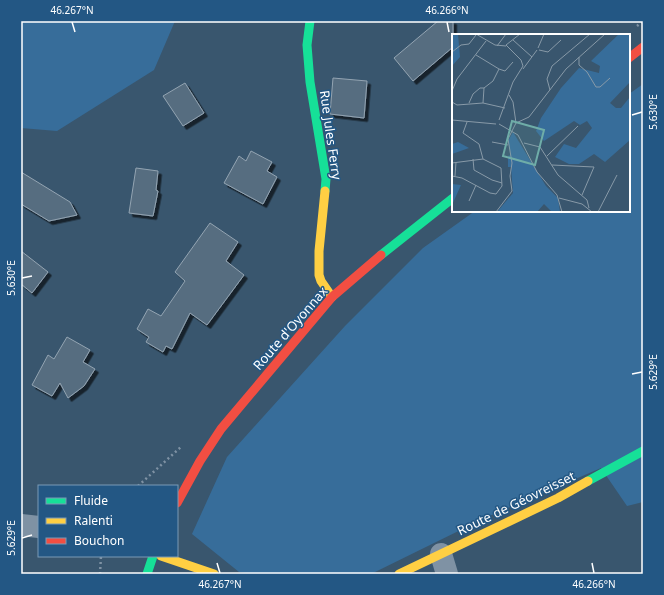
<svg xmlns="http://www.w3.org/2000/svg" width="664" height="595" font-family="'Noto Sans',sans-serif">
  <style>
    .green { fill: #376d9a }
    .building { fill: #576d80; stroke: #93a4b2; filter: url(#shadow) }
    .lines { fill: none; stroke-linecap: round; stroke-linejoin: round }
    .path { stroke: #7f92a4; stroke-width: 2.5; stroke-dasharray: 2 3; stroke-linecap: butt }
    .street { stroke: #7f92a4; stroke-width: 22 }
    .fast { stroke: #16e098; stroke-width: 9 }
    .slow { stroke: #ffcf43; stroke-width: 9 }
    .jam { stroke: #f24e42; stroke-width: 9 }
    .ticks { fill: none; stroke: #fff; stroke-width: 1.5 }
    .labels { text-anchor: middle; stroke-width: 3; stroke-linejoin: round; paint-order: stroke }
    .street-label { font-size: 13px; fill: #fff; stroke: #235784 }
    .inset-road { fill: none; stroke: #889aa8; stroke-width: 1 }
    .view { fill: #6fada8; fill-opacity: 0.15; stroke: #6fada8; stroke-width: 2 }
    .inset-edge { fill: none; stroke: #fff; stroke-width: 2 }
    .neatline { fill: none; stroke: #fff; stroke-width: 1.5 }
    .ticks-label { font-size: 10px; text-anchor: middle; fill: #fff }
  </style>
  <defs>
    <filter id="shadow"><feDropShadow dx="3.5" dy="3.5" stdDeviation="0" flood-color="#0009"/></filter>
  </defs>
  <rect width="100%" height="100%" fill="#39566e"/>
  <!-- green -->
  <path class="green" d="M21 21H175L154 70 57 131 21 128Z
    M643 84V502L627 506 601 468 487 517 371 574H254L239 572 192 534 227 457 345 326 423 248 475 211H629V94Z"/>
  <!-- building -->
  <path class="building" d="M438 21H453V47L413 81 394 58Z
    M333 78 367 81 364 118 330 114Z
    M185 83 204 113 183 126 163 96Z
    M251 151 272 162 267 171 277 177 263 204 224 183 239 156 246 161Z
    M136 168 158 171 156 190 158 191 153 216 129 213Z
    M21 172 70 202 77 215 49 221 21 204Z
    M210 223 238 242 226 261 244 275 207 325 190 313 172 349 166 346 163 352 146 342 149 337 137 329 148 309 161 316 185 281 175 272Z
    M21 251 48 272 32 293 21 284Z
    M67 337 90 350 83 362 95 369 84 386 68 398 60 383 52 396 32 385 48 355 54 359Z"/>
  <g class="lines">
    <!-- path -->
    <path class="path" d="M637 26 643 21
      M138 486 182 446
      M100 574 101 556"/>
    <!-- street -->
    <path class="street" d="M21 525 39 527
      M441 554 447 574"/>
    <!-- fast -->
    <path class="fast" d="M310 21 307 45 310 82 326 179 325 191
      M381 255 453 198
      M588 481 643 451
      M147 574 153 556"/>
    <!-- slow -->
    <path class="slow" d="M325 191 319 251V275L321 281 332 297
      M161 556 214 574
      M399 574 558 498 588 481"/>
    <!-- jam -->
    <path class="jam" d="M629 58 643 47
      M177 503 200 461 221 429 332 297 381 255"/>
  </g>
  <!-- ticks -->
  <path class="ticks" d="M72 22 75 32M447 22 449 32M632 115 642 112M22 278 32 276M632 374 642 372M22 538 32 535M217 563 220 573M592 563 594 573"/>
  <g class="labels">
    <!-- street labels -->
    <g class="street-label">
      <text transform="translate(331 135) rotate(82)" y="5">Rue Jules Ferry</text>
      <text transform="translate(290 328) rotate(-49)" y="5">Route d'Oyonnax</text>
      <text transform="translate(516 503) rotate(-26)" y="5">Route de Géovreisset</text>
    </g>
  </g>
  <!-- overview -->
  <g transform="translate(452 34)">
    <rect width="178" height="178" fill="#39566e"/>
    <path d="M0 0H6L8 23 0 32ZM167 0H178V48L158 69 164 74H169L178 63V106L153 128 142 120 127 130H117L103 123 112 110 124 114 140 94 135 87 128 91 122 87 92 107 84 97 89 84 109 54 127 34 147 39 148 32 139 27ZM61 98 94 152 106 164 108 178H100L92 170 85 178H45L61 159 59 133H56V122L59 121 56 107ZM6 108 17 114 0 120V110ZM0 150 9 151 0 171Z" fill="#376d9a"/>
    <path class="inset-road" d="M24 0 43 11 54 12M61 6 80 23M45 12 54 0M86 14 92 0M87 16 96 18 109 6M0 18 9 11 17 10 24 1M24 21 47 35M127 23V31L135 38 144 53H148L158 44M71 35 85 16M98 56 95 45 100 32 138 0M0 57 5 45 34 7M57 61 61 68 64 89M0 68 5 71 31 69 53 74M17 69 21 60 28 54H32M31 69 32 54 41 47 47 35 53 37 61 28M0 86 44 90M47 86 61 48 71 32 69 26 54 11 68 0M47 90 66 101 85 138 105 161 110 178M40 108 56 111M72 109 88 113 106 141 135 166 137 174M95 122 126 92M21 125 22 136 40 146 50 149M0 129 31 125M100 131 142 133 130 161M0 142 10 144 38 159 44 160 50 152 49 134 31 125 27 110 11 99 15 88M3 142 4 128M107 164 130 170 140 178M17 167 24 151M44 178 60 157 58 142 60 129 56 105 64 89 77 83 114 35 153 0M146 178 165 141"/>
    <path class="view" d="M60 87 92 96 83 131 51 122Z"/>
    <rect width="178" height="178" class="inset-edge"/>
  </g>
  <!-- border -->
  <rect width="664" height="595" fill="none" stroke="#235784" stroke-width="44"/>
  <!-- legend -->
  <rect x="38" y="485" width="140" height="72" fill="#235784" stroke="#7b9ab5"/>
  <rect x="46" y="498" width="20" height="6" fill="#16e098" stroke="#7b9ab5"/>
  <text x="74" y="505" font-size="12" fill="#ffffff">Fluide</text>
  <rect x="46" y="518" width="20" height="6" fill="#ffcf43" stroke="#7b9ab5"/>
  <text x="74" y="525" font-size="12" fill="#ffffff">Ralenti</text>
  <rect x="46" y="538" width="20" height="6" fill="#f24e42" stroke="#7b9ab5"/>
  <text x="74" y="545" font-size="12" fill="#ffffff">Bouchon</text>
  <rect x="22" y="22" width="620" height="551" class="neatline"/>
  <g class="ticks-label">
    <text x="72" y="14">46.267°N</text>
    <text x="447" y="14">46.266°N</text>
    <text transform="translate(653 112) rotate(-90)" y="4">5.630°E</text>
    <text transform="translate(11 278) rotate(-90)" y="4">5.630°E</text>
    <text transform="translate(653 372) rotate(-90)" y="4">5.629°E</text>
    <text transform="translate(11 538) rotate(-90)" y="4">5.629°E</text>
    <text x="220" y="588">46.267°N</text>
    <text x="594" y="588">46.266°N</text>
  </g>
</svg>
